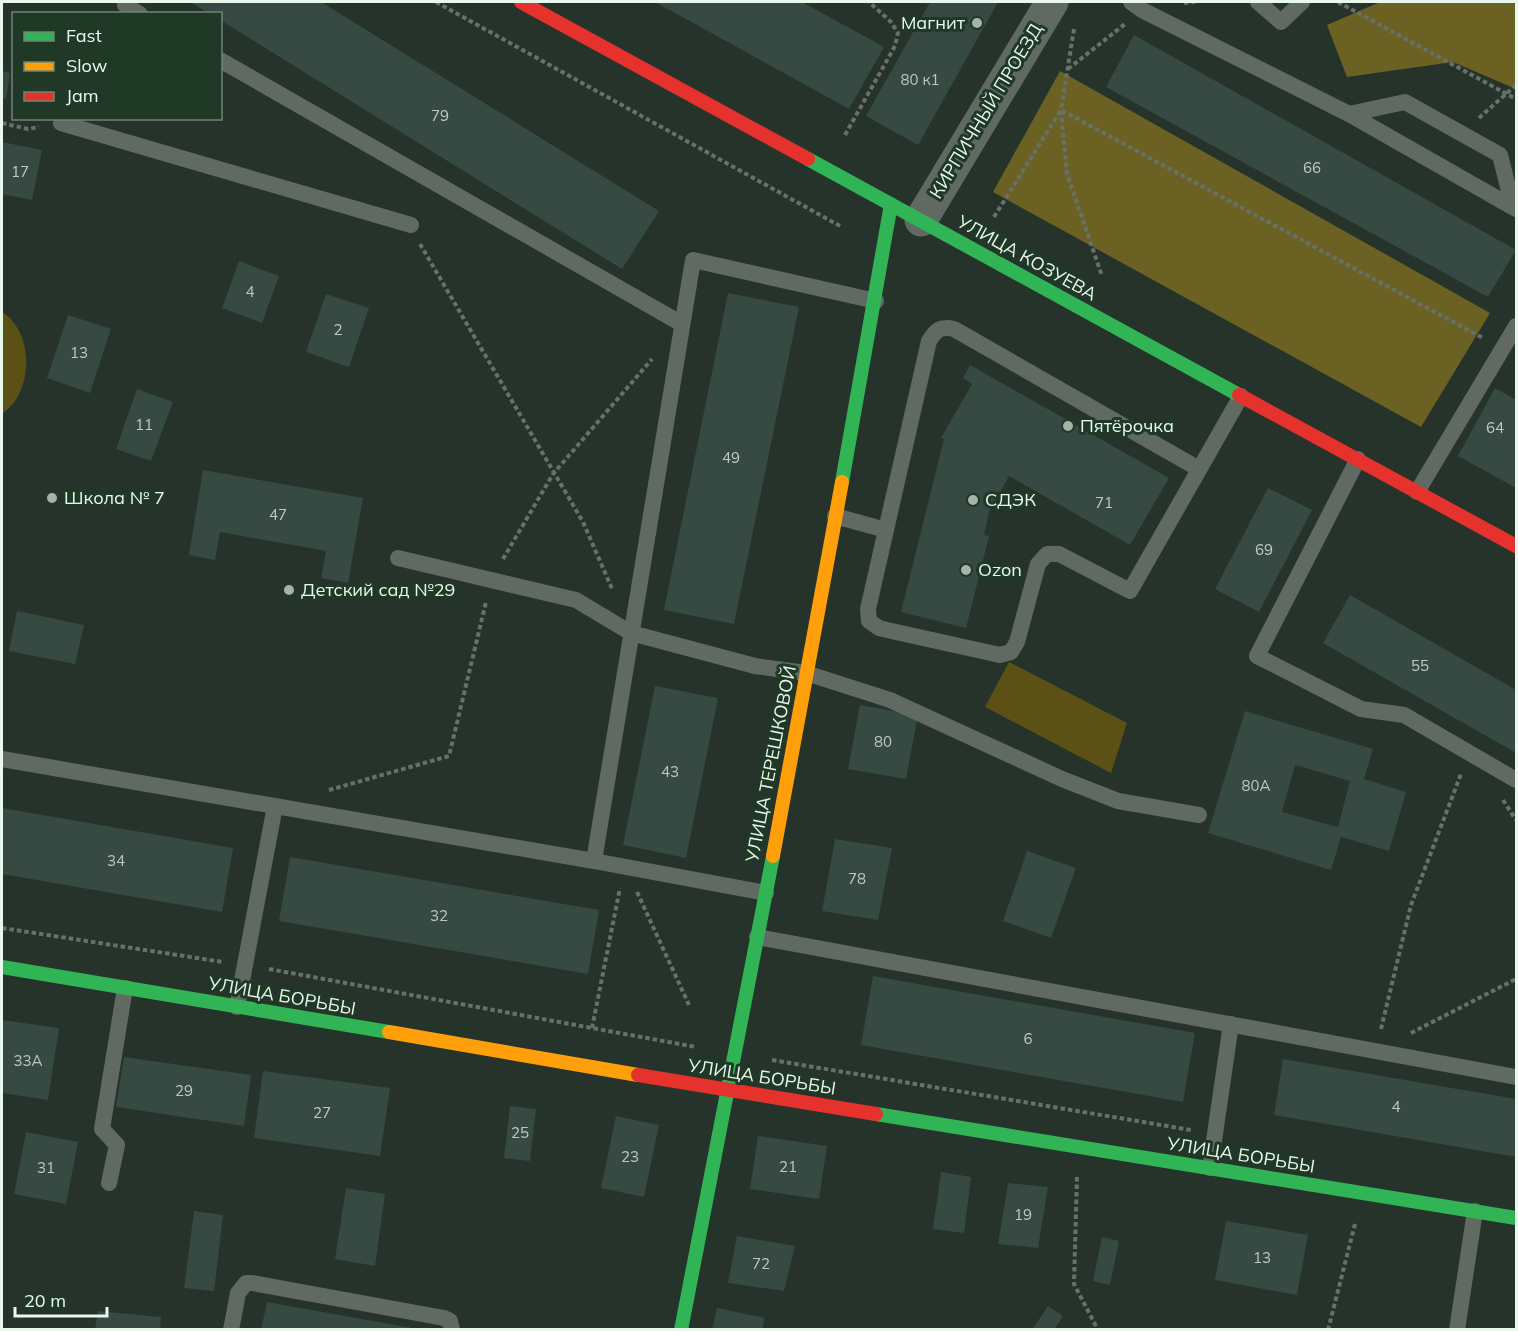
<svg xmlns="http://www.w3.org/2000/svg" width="1518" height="1331" font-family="Mulish,sans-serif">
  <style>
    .green { fill: #5b5114 }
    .forest { fill: #6b6123 }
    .building { fill: #364943; fill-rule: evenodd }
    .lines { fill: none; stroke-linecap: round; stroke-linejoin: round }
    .path { stroke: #677069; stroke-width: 4; stroke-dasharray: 4.5 3; stroke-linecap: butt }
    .lane { stroke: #606a62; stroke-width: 16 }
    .street { stroke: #606a62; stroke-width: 33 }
    .fast { stroke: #30b455; stroke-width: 14 }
    .slow { stroke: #ff9f0a; stroke-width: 14 }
    .jam { stroke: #e5322d; stroke-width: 14 }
    .poi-dot { fill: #a5b3a8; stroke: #203927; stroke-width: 2 }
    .labels { text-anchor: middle; stroke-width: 6; stroke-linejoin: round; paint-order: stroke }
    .number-label { font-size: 15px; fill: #bcccc2 }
    .poi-label { font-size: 18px; fill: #e9f8ec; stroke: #203927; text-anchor: start }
    .street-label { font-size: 18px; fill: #e9f8ec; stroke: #203927 }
  </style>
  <rect width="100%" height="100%" fill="#26332a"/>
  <!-- green -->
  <path class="green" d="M2 312C30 330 33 374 15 401 12 406 6 410 2 414Z
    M1009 662 1127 723 1111 773 985 707Z"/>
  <!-- forest -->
  <path class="forest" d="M1380 2H1516V89L1453 62 1347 77 1327 25Z
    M1060 71 1490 313 1421 427 993 192Z"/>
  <!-- building -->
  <path class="building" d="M190 2H321L659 211 622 269 220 20V14H210Z
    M655 2H802L884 47 849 109Z
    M930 2H998L918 145 866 116Z
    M1134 35 1516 250 1488 297 1106 87Z
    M2 71 10 73 6 99 2 98Z
    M2 142 42 150 32 200 2 194Z
    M239 261 279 276 262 323 222 308Z
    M728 293 799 307 734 624 664 610Z
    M326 294 369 308 349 367 306 352Z
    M68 315 111 329 90 393 47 378Z
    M970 365 1169 478 1130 545 1009 476 989 512 984 535 989 536 966 628 901 612 944 439 941 438 972 384 963 378Z
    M1495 388 1516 400V488L1458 456Z
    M137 389 173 402 151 461 116 449Z
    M203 470 363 498 348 583 321 578 326 551 220 532 215 560 189 555Z
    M1268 488 1312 510 1259 612 1215 589Z
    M1350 595 1516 690V753L1323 643Z
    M17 611 84 625 75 664 9 651Z
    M655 686 718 698 686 858 623 845Z
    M860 705 918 715 906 779 848 769Z
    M1245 711 1373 749 1364 779 1406 792 1389 851 1341 837 1331 870 1208 833ZM1295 765 1350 781 1338 827 1282 812Z
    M2 808 233 848 222 912 2 874Z
    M835 839 892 848 878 920 822 911Z
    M1027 851 1076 868 1051 938 1003 921Z
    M290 857 599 910 588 974 279 921Z
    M873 976 1195 1033 1183 1102 861 1045Z
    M2 1020 59 1028 48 1100 2 1093Z
    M124 1057 251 1075 244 1126 116 1107Z
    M1283 1059 1516 1099V1157L1274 1115Z
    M263 1071 390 1088 380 1156 254 1138Z
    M510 1106 536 1109 530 1161 504 1158Z
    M616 1116 659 1125 644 1197 601 1188Z
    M26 1132 78 1142 66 1204 14 1194Z
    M758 1136 827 1146 819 1199 750 1189Z
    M941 1172 971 1177 964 1233 933 1229Z
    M1008 1183 1048 1187 1038 1248 998 1244Z
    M346 1188 385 1194 375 1266 335 1259Z
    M194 1211 223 1215 214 1291 184 1288Z
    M1226 1221 1308 1235 1297 1295 1215 1280Z
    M737 1236 795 1246 784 1291 728 1283Z
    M1102 1237 1119 1241 1110 1285 1093 1281Z
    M267 1302 412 1328V1330H261Z
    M1048 1306 1063 1316 1054 1330H1032Z
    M717 1308 765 1318 762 1330H712Z
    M98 1311 161 1317 160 1330H95Z"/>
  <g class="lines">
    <!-- path -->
    <path class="path" d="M436 2 840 226
      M1338 2 1516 99
      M1184 3 1195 2
      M1074 29 1061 110 1067 174 1102 276
      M1068 69 1125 24
      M1479 118 1516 85
      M2 123 28 129 39 127
      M845 135 895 46 898 33 891 22 869 2
      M994 217 1061 110 1483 338
      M420 244 583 522 613 591
      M503 559 553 474 652 359
      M329 790 449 756 486 602
      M1503 800 1516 820
      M637 892 689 1005
      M2 928 223 962
      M269 969 696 1047
      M592 1028 620 888
      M1381 1029 1411 905 1461 774
      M1411 1033 1516 979
      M772 1060 1191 1130
      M1077 1177 1074 1284 1098 1330
      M1328 1330 1355 1224"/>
    <!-- lane -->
    <path class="lane" d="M127 2 125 5 140 14
      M1131 2 1142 10 1349 114 1516 209
      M1258 2 1281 22 1302 2
      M220 60 682 324
      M1349 114 1405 102 1500 155 1513 207
      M64 118 61 123 411 225
      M1358 459 1257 656 1361 709 1404 715 1516 780
      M1417 492 1516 326
      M835 516 886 530 868 609 869 621 879 628 896 632 1000 655 1011 652 1017 642 1038 564 1047 554H1059L1130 591 1241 396
      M886 530 929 341C936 330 940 326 954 329L1199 469
      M398 558 576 600 631 633 755 666 806 673 890 700 1062 779 1118 801 1199 815
      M2 759 594 861
      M766 893 594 861 693 260 876 301
      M757 937 1516 1077
      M237 1007 275 806
      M1210 1168 1231 1024
      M109 1183 117 1145 102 1129 125 988
      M231 1330 238 1293 246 1283H252L444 1318 450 1321 452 1330
      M1457 1330 1475 1211"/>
    <!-- street -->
    <path class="street" d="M921 220 1052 2"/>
    <!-- fast -->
    <path class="fast" d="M808 159 1239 395
      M842 482 891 204
      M2 967 389 1032
      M876 1114 1516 1218
      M681 1330 773 856"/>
    <!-- slow -->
    <path class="slow" d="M773 856 842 482
      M389 1032 638 1075"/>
    <!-- jam -->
    <path class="jam" d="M521 2 808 159
      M1239 395 1516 546
      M638 1075 876 1114"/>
  </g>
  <!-- markers -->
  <g class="poi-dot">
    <circle cx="977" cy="23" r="6"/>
    <circle cx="1068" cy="426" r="6"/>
    <circle cx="52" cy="498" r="6"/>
    <circle cx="973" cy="500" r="6"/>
    <circle cx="966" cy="570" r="6"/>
    <circle cx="289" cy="590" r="6"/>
  </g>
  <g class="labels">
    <!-- number labels -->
    <g class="number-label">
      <text x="920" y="85">80 к1</text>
      <text x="440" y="121">79</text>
      <text x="1312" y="173">66</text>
      <text x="20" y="177">17</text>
      <text x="250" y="297">4</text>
      <text x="338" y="335">2</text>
      <text x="79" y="358">13</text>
      <text x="144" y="430">11</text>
      <text x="1495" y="433">64</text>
      <text x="731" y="463">49</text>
      <text x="1104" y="508">71</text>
      <text x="278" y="520">47</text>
      <text x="1264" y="555">69</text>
      <text x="1420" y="671">55</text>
      <text x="883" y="747">80</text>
      <text x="670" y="777">43</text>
      <text x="1256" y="791">80А</text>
      <text x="116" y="866">34</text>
      <text x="857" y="884">78</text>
      <text x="439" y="921">32</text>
      <text x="1028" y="1044">6</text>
      <text x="28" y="1066">33А</text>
      <text x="184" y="1096">29</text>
      <text x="1396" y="1112">4</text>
      <text x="322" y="1118">27</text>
      <text x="520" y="1138">25</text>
      <text x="630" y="1162">23</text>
      <text x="788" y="1172">21</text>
      <text x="46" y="1173">31</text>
      <text x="1023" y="1220">19</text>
      <text x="1262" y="1263">13</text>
      <text x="761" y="1269">72</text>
    </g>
    <!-- poi labels -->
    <g class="poi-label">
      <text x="965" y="29" text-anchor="end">Магнит</text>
      <text x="1080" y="432">Пятёрочка</text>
      <text x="64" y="504">Школа № 7</text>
      <text x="985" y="506">СДЭК</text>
      <text x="978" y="576">Ozon</text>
      <text x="301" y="596">Детский сад №29</text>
    </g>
    <!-- street labels -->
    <g class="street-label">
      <text transform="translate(986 111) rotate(-59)" y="6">КИРПИЧНЫЙ ПРОЕЗД</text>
      <text transform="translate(1027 258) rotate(29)" y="6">УЛИЦА КОЗУЕВА</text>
      <text transform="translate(771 764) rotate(-79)" y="6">УЛИЦА ТЕРЕШКОВОЙ</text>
      <text transform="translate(282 996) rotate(10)" y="6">УЛИЦА БОРЬБЫ</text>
      <text transform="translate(762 1077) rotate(9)" y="6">УЛИЦА БОРЬБЫ</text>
      <text transform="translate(1241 1155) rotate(9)" y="6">УЛИЦА БОРЬБЫ</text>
    </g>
  </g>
  <!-- border -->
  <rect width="1518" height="1331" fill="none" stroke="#e9f8ec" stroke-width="6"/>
  <!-- legend -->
  <rect x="12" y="12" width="210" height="108" fill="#203927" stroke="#708576" stroke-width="1.5"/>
  <rect x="24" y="32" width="30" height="9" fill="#30b455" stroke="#708576" stroke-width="1.5"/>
  <text x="66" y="42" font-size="18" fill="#e9f8ec">Fast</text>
  <rect x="24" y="62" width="30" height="9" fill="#ff9f0a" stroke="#708576" stroke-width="1.5"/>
  <text x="66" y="72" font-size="18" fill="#e9f8ec">Slow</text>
  <rect x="24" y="92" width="30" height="9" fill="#e5322d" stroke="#708576" stroke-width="1.5"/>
  <text x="66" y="102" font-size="18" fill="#e9f8ec">Jam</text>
  <!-- scale -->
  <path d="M15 1307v9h92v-9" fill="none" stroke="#e9f8ec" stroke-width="3"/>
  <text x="24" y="1307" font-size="18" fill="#e9f8ec" stroke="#203927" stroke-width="4.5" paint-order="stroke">20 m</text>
</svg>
